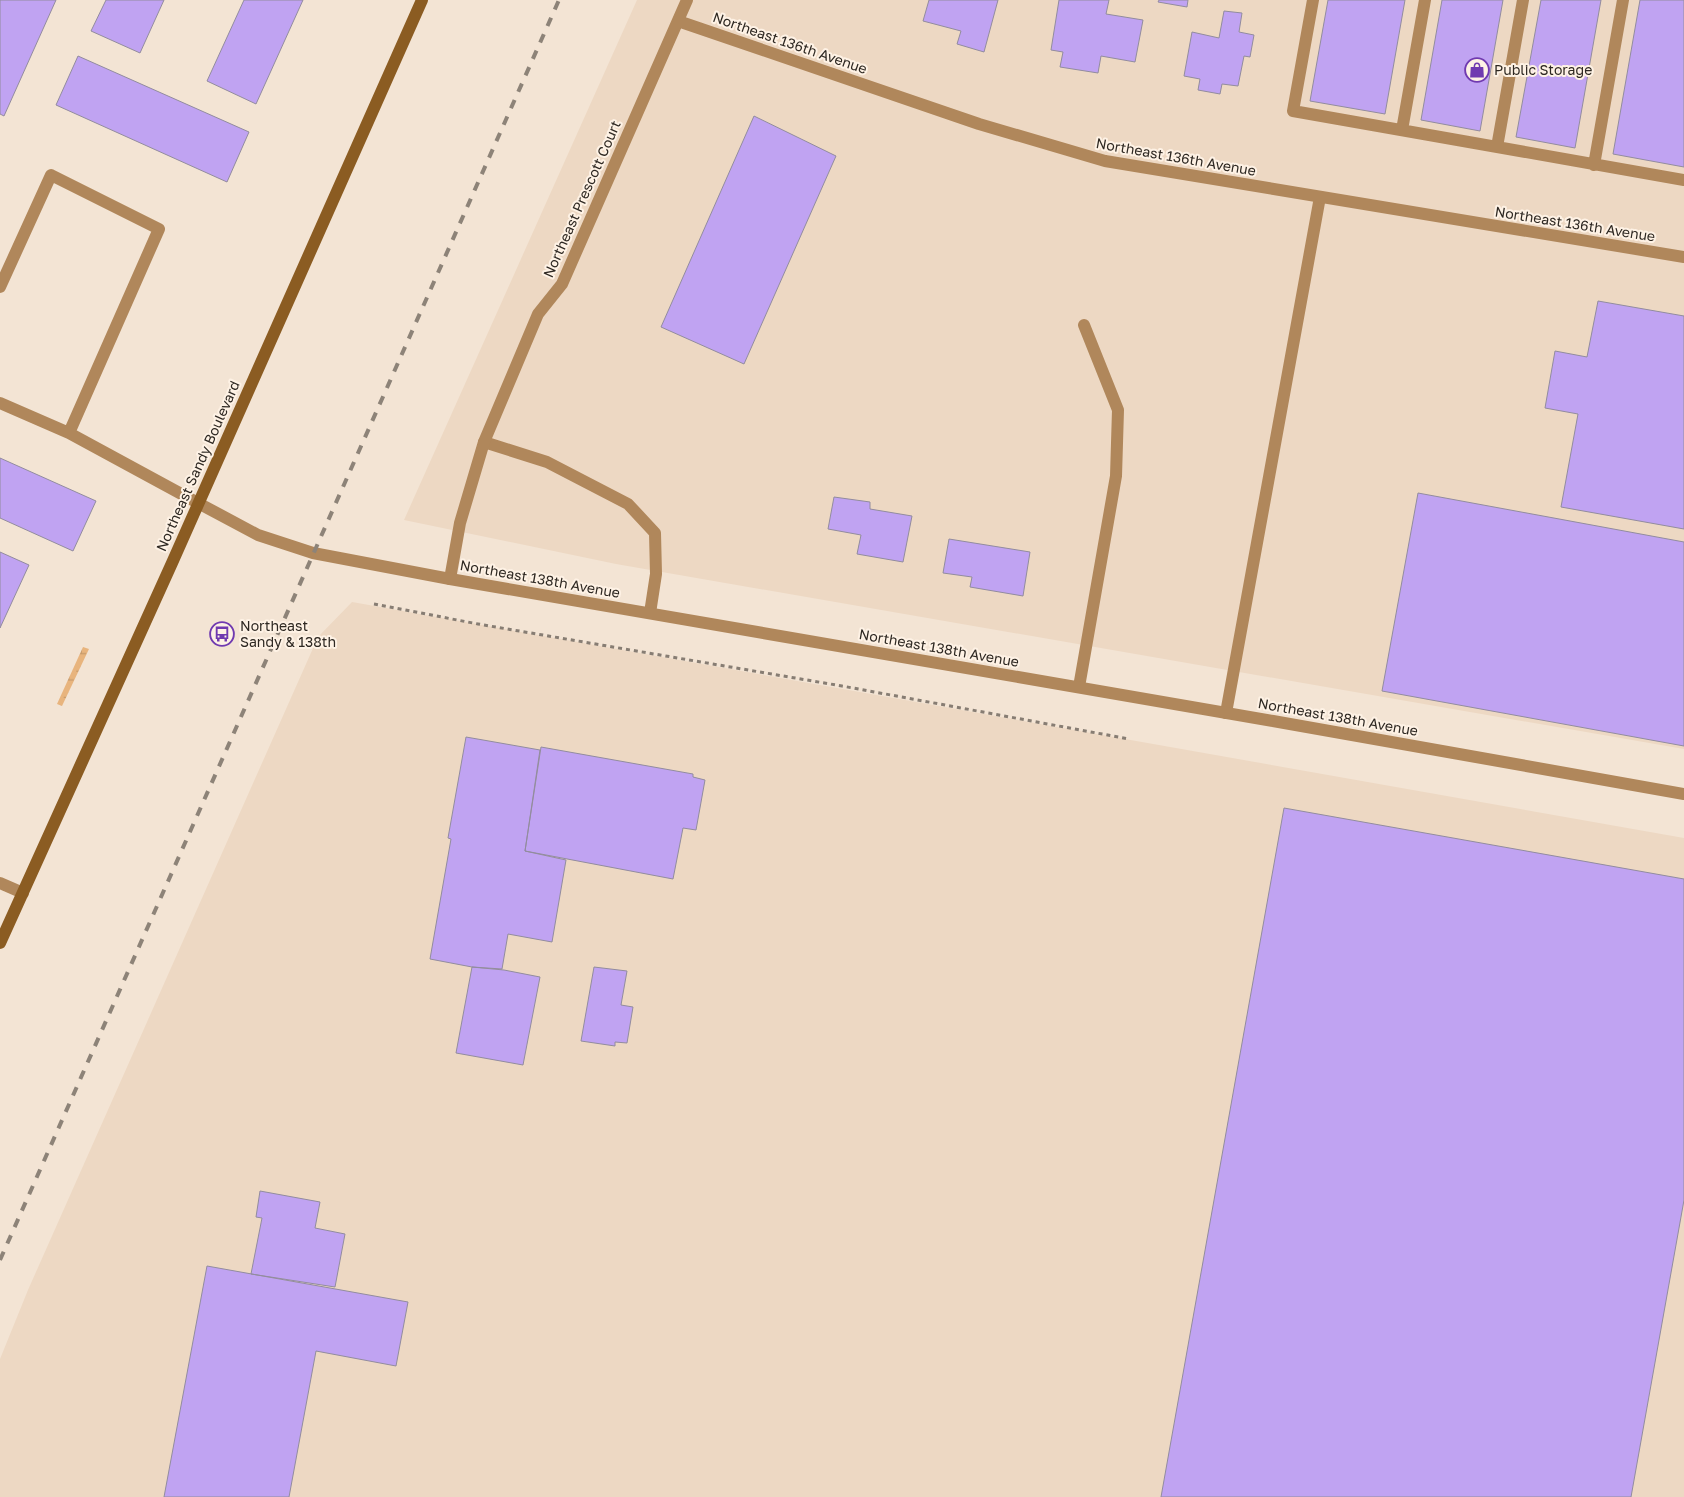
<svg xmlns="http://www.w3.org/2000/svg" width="1684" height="1497" font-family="'Golos Text',sans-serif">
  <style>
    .built { fill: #edd8c3 }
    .wetland { fill: url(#wetland-marsh) }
    .building { fill: #c0a3f2; stroke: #928c9e }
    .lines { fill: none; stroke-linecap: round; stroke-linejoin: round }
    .path { stroke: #877d73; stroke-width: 3; stroke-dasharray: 4 4; stroke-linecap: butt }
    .service { stroke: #b0875b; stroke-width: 12 }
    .minor { stroke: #b0875b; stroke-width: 12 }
    .tertiary { stroke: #b0875b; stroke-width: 12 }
    .secondary { stroke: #8b5c22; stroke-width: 12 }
    .rail { stroke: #8d8378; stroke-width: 4; stroke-dasharray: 9 9; stroke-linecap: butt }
    .labels { text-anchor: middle; stroke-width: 4; stroke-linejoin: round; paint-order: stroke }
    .street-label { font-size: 14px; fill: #2e2822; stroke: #fef2e5 }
    .poi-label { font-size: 14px; fill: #2e2822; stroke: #fef2e5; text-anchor: start }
  </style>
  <defs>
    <pattern id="wetland-marsh" width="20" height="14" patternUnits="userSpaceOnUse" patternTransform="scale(1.25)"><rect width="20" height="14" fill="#e8b47d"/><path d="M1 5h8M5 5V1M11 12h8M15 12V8" fill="none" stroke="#c79b6c"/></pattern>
  </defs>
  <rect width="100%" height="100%" fill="#f3e4d4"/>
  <!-- built -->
  <path class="built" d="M637 0H1684V749L616 564 404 520Z
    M352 602 1684 838V1497H0V1359L28 1290 318 637Z"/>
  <!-- wetland -->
  <path class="wetland" d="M83 647 89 649 62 706 57 704Z"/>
  <!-- building -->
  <path class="building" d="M0 0H56L4 116 0 114Z
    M106 0H164L140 53 91 31Z
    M244 0H303L256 104 207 81Z
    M929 0H998L984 52 957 44 961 31 923 21Z
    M1059 0H1109L1106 14 1143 20 1135 62 1101 56 1098 73 1060 67 1063 52 1051 50Z
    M1159 0H1188L1187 7 1158 2Z
    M1328 0H1405L1385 114 1310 101Z
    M1442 0H1503L1480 131 1421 120Z
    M1541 0H1601L1575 148 1516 137Z
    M1640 0H1684V167L1613 154Z
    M1224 11 1242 13 1239 32 1254 35 1250 57 1244 56 1238 86 1222 84 1220 94 1198 90 1200 79 1184 76 1192 32 1219 38Z
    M78 56 249 132 227 182 56 105Z
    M754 116 836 156 744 364 661 327Z
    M1598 301 1684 316V529L1561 507 1578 414 1545 408 1555 351 1587 357Z
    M0 458 96 501 73 551 0 518Z
    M1418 493 1684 542V746L1382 691Z
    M834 497 870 502V509L912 516 903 562 857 554 861 535 828 529Z
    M949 539 1030 552 1023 596 970 587 972 577 943 573Z
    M0 552 29 565 0 628Z
    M466 737 540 750 525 851 566 860 552 942 508 934 502 969 472 967 430 959 451 839 448 838Z
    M541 747 693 774V777L705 780 696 830 683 828 673 879 525 851Z
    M1284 808 1684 879V1200L1631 1497H1161Z
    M472 967 504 970 540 977 523 1065 456 1053Z
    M594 967 627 971 621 1005 633 1007 627 1043 615 1042V1046L581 1041Z
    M260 1191 320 1202 315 1228 345 1234 335 1287 251 1274 262 1218 256 1217Z
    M207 1266 408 1302 396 1366 316 1351 289 1497H164Z"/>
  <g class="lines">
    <!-- path -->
    <path class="path" d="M374 604 478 624 842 686 1129 739"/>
    <!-- service -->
    <path class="service" d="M1313 0 1293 111 1684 180
      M1402 130 1425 0
      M1497 147 1523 0
      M1594 165 1623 0
      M0 287 51 175 159 229 69 433
      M0 403 69 433 198 503
      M484 442 547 462 628 504 655 533 656 574 650 613
      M1079 687 1116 476 1118 410 1084 325
      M1226 713 1320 197
      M0 883 23 893"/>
    <!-- minor -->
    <path class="minor" d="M678 21 979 124 1105 161 1684 257
      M450 579 460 523 484 442 538 314 562 284 687 0"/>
    <!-- tertiary -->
    <path class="tertiary" d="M198 503 258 535 313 553 450 579 1273 721 1684 794"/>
    <!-- secondary -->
    <path class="secondary" d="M0 943 172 563 422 0"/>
    <!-- rail -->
    <path class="rail" d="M0 1260 559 0"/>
  </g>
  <!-- icons -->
  <defs>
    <g id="shop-ring" transform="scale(1.25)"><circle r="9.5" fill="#fef2e5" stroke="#703ab0" stroke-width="1.5"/><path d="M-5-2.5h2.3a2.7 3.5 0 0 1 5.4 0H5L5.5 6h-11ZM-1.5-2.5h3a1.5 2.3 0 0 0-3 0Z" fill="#703ab0"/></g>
    <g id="bus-ring" transform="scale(1.25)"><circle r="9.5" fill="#fef2e5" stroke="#703ab0" stroke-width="1.5"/><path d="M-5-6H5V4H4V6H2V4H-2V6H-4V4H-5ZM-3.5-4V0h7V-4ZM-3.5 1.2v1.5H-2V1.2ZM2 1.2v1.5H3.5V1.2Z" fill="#703ab0"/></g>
  </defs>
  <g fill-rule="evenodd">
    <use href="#shop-ring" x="1477" y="70"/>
    <use href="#bus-ring" x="222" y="634"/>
  </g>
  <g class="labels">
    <!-- street labels -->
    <g class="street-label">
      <text transform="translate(790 43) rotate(19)" y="5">Northeast 136th Avenue</text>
      <text transform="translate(1176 157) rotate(10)" y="5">Northeast 136th Avenue</text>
      <text transform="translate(582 199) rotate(-66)" y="5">Northeast Prescott Court</text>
      <text transform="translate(1575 224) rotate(9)" y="5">Northeast 136th Avenue</text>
      <text transform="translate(198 466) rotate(-66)" y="5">Northeast Sandy Boulevard</text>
      <text transform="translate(540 579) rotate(10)" y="5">Northeast 138th Avenue</text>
      <text transform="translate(939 648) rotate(10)" y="5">Northeast 138th Avenue</text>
      <text transform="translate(1338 717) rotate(10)" y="5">Northeast 138th Avenue</text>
    </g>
    <!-- poi labels -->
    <g class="poi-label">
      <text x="1494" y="75">Public Storage</text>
      <text x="240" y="631">Northeast<tspan x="240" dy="16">Sandy &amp; 138th</tspan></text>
    </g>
  </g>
</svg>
